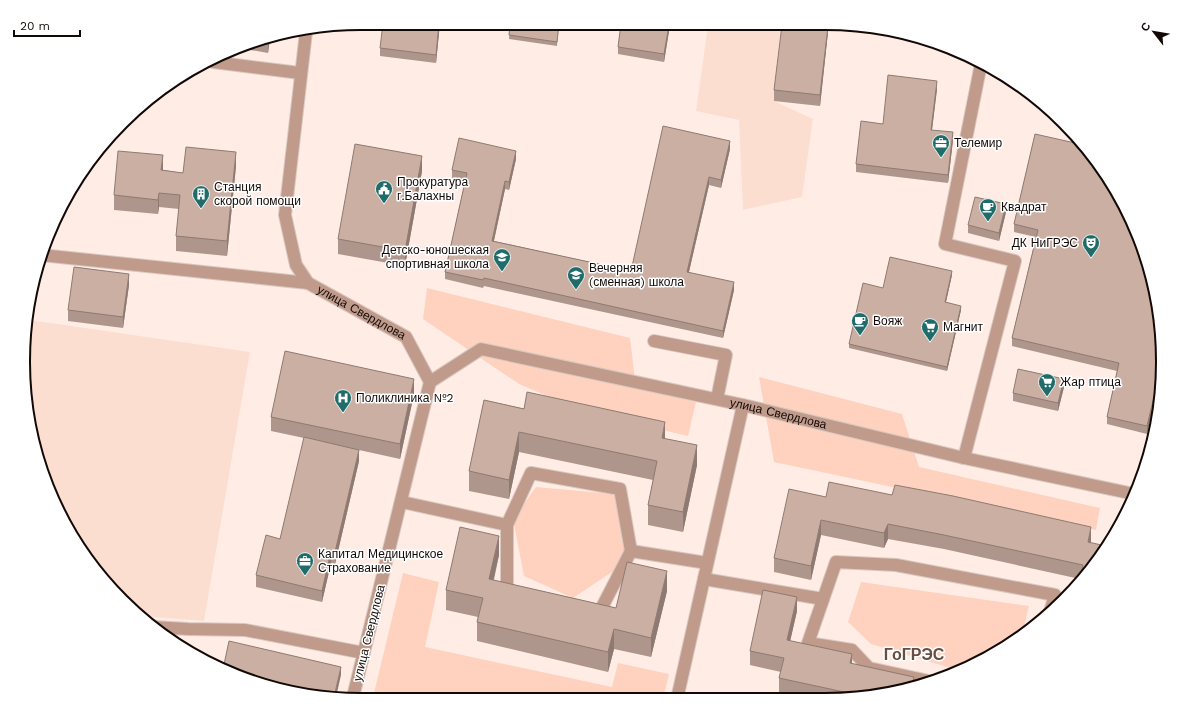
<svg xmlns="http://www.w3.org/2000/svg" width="1186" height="723" font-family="'Work Sans',sans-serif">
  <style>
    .built { fill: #fcded1 }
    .green { fill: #fed2bf }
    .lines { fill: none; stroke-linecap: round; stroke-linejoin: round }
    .minor-casing { stroke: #d9c9c1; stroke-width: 14 }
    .minor { stroke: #c09b8b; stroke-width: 12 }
    .wall { fill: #af968c }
    .shaded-wall { fill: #8e7a72 }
    .building { fill: #cbafa3; stroke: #8e7a72 }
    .labels { text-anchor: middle; stroke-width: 3; stroke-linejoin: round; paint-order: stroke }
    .poi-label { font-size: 12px; fill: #120906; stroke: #fff; text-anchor: start }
    .street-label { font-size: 12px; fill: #120906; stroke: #fff }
    .district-label { font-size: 16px; font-weight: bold; fill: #664e44; stroke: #fff }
    .rim { fill: none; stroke: #120906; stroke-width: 2 }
  </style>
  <rect width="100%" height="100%" fill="#ffede5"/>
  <!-- built -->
  <path class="built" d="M708 25H765L783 27 774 101 813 119 802 197 743 210 739 120 696 111Z
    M30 320 250 352 204 621 142 616 80 550 41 470 25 374Z"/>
  <!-- green -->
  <path class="green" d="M427 288 630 338 636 388 696 402 688 436 582 411 519 384 423 319Z
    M759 377 902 414 919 467 1100 508 1096 530 774 462Z
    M536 487 625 495 624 564 573 598 524 576 513 519Z
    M403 573 439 582 425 647 612 687 618 663 669 674 663 699 436 698 431 696 430 698 373 697Z
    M861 582 1029 606 1022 634 994 655 957 670 871 644 848 622Z"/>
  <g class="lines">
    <!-- minor casing -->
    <g class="minor-casing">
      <g id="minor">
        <path id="s1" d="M306 32 285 215 296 265 308 283 406 337 430 382 353 697"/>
        <path d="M213 62 300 73"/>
        <path d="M41 255 308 283"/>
        <path d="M654 341 726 355 717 399"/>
        <path id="s2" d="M430 382 481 349 743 405 964 458 1134 494"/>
        <path d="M964 458 1015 261 945 244 981 64"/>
        <path d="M402 502 507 525V597H510"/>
        <path d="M507 525 531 473 620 489 631 551"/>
        <path d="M704 579 823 599"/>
        <path d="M593 612 599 613 631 551 707 563"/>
        <path d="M153 627 188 629 245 630 364 653"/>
        <path d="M929 681 869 668 852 650 808 643 836 562 896 565 1055 595 1049 615"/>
        <path d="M677 699 743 405"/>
      </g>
    </g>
    <!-- minor -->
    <use href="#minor" class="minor"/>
  </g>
  <!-- wall -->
  <path class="wall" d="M440 23 436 63 380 56V48Z
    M510 24H559L557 46 509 39Z
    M621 24 670 25 664 62 618 54V47Z
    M828 26V32L820 106 774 101V90Z
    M270 38 268 53 239 48 253 41Z
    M937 89 932 130 953 140 948 183 856 172V164L883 124Z
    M1035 134 1160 317 1147 434 1107 424V417L1117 371 1012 346V338L1036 237 1014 232V224Z
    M730 149 721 188 709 185 689 272 734 290 723 338 484 286 483 288 445 279V272L465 181 452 178V170L516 159 509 190 505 189 494 241 631 271Z
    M236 166 227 256 176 251V236L179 209 159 207 158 214 114 210V195L163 170 183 173Z
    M422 171 405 266 338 254V239Z
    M1006 212 999 241 968 233V225Z
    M952 275 946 302 961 310 947 371 849 348V344L883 288Z
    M129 285 123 328 68 321V310Z
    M1064 387 1058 411 1013 401V393Z
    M414 394 400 459 359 450V461L335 564 331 563 322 602 256 587V575L280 539 304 438 271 431V417Z
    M484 400 665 439 697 465 683 532 648 525V505L653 480 519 452 509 499 469 491V471Z
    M826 497 1091 541 1080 579 944 549 888 539 884 548 821 535 811 580 774 572V558Z
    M499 555 494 580 616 608 667 591 651 657 614 649 608 672 477 641V622L478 617 446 610V590Z
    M797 611 790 641 852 654 847 699H809L779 693V678L781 672 750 665V651Z"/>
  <!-- shaded-wall -->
  <path class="shaded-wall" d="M439 23H440L436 63V55Z
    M669 25H670L664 62V54Z
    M828 26V32L820 106V95Z
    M268 38H270L268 53Z
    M937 81V89L931 138V130Z
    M953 132V140L948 183V175Z
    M730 141V149L721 188V180Z
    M516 151V159L509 190V182Z
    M236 152V166L227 256V241Z
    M163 155V170L161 185V170Z
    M422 156V171L405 266V251Z
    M709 177V185L687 280V272Z
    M505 181V189L492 249V241Z
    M159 193V207L158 214V200Z
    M1006 204V212L999 241V233Z
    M952 271V275L945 306V302Z
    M129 274V285L123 328V317Z
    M734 282V290L723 338V331Z
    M961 306V310L947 371V367Z
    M1162 363V370L1147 434V426Z
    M414 379V394L400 459V444Z
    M1064 379V387L1058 411V403Z
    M665 422V441L662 438Z
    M519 432V452L509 499V480Z
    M697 445V465L683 532V512Z
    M359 450V461L335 564V552Z
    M821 520V535L811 580V566Z
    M888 524V539L884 548V533Z
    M1091 527V541L1088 557V542Z
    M499 536V555L489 598V579Z
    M331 551V563L322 602V591Z
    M667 571V591L651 657V638Z
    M797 597V611L787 655V640Z
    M614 629V649L608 672V652Z
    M852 654V669L850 663Z
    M341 667V675L336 697H334Z"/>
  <!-- building -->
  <path class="building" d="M383 23H439L436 55 380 48Z
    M510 24H559L557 42 509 35Z
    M621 24 669 25 664 54 618 47Z
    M782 25 828 26 820 95 774 90Z
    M888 75 937 81 931 130 953 132 948 175 856 164 861 121 883 124Z
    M663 126 730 141 721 180 709 177 687 272 734 282 723 331 484 278 483 280 445 272 467 173 452 170 459 138 516 151 509 182 505 181 492 241 631 271Z
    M1035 134 1084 145 1118 192 1145 252 1160 317 1162 363 1147 426 1107 417 1119 363 1012 338 1038 230 1014 224Z
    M355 144 422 156 405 251 338 239Z
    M186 147 236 152 227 241 176 236 180 195 159 193 158 200 114 195 118 151 163 155 161 170 183 173Z
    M975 197 1006 204 999 233 968 225Z
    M890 257 952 271 945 302 961 306 947 367 849 344 863 283 883 288Z
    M74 267 129 274 123 317 68 310Z
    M285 351 414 379 400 444 271 417Z
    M1018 369 1064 379 1058 403 1013 393Z
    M527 392 665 422 662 438 697 445 683 512 648 505 657 461 519 432 509 480 469 471 484 400 524 409Z
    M304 437 359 450 335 552 331 551 322 591 256 575 266 535 280 539Z
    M829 482 892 495 895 485 953 496 1091 527 1088 542 1106 546 1093 567 1079 583 1083 565 944 535 888 524 884 533 821 520 811 566 774 558 789 489 826 497Z
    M460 527 499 536 489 579 616 608 627 562 667 571 651 638 614 629 608 652 477 622 483 598 446 590Z
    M763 590 797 597 787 640 852 654 850 663 914 677 913 681 924 684 912 688 847 699H842L844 692 779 678 784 658 750 651Z
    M229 641 341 667 334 697H318L232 674 223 669Z"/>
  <!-- icons -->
  <defs>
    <g id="office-pin" transform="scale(0.9)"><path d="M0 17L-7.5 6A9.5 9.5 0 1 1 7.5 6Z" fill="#206c6b" stroke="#fff"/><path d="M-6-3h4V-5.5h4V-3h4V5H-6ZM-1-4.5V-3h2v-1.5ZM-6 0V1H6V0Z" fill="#fff"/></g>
    <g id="civic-pin" transform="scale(0.9)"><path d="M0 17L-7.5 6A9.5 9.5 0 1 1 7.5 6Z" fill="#206c6b" stroke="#fff"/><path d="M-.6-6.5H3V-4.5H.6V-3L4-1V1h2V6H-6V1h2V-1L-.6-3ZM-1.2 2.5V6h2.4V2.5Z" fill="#fff"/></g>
    <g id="building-pin" transform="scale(0.9)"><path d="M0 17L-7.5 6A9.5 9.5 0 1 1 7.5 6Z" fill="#206c6b" stroke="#fff"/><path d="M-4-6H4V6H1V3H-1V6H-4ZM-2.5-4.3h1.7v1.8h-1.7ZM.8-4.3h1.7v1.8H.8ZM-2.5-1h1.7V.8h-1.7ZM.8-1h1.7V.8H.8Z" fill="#fff"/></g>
    <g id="cafe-pin" transform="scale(0.9)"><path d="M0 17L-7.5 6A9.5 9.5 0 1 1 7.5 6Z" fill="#206c6b" stroke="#fff"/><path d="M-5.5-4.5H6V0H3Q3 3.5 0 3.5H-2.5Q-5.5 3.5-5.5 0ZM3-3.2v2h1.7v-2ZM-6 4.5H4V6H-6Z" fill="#fff"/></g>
    <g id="theatre-pin" transform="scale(0.9)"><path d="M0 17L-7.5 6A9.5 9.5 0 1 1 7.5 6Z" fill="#206c6b" stroke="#fff"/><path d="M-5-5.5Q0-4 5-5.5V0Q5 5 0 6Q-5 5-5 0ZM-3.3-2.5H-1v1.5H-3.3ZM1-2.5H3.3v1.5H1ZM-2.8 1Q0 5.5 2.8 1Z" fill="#fff"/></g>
    <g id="school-pin" transform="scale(0.9)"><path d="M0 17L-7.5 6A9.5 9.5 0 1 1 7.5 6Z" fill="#206c6b" stroke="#fff"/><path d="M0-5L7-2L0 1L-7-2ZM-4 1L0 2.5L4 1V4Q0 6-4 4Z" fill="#fff"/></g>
    <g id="supermarket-pin" transform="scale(0.9)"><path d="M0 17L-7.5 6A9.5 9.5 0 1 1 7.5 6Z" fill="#206c6b" stroke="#fff"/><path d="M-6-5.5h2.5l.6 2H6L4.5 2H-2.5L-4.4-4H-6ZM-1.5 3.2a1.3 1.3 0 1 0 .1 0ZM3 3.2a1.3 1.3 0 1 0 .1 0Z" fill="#fff"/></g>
    <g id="hospital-pin" transform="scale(0.9)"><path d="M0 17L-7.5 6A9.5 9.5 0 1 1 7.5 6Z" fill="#206c6b" stroke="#fff"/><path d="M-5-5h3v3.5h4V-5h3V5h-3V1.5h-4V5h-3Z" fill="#fff"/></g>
  </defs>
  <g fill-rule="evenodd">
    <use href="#office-pin" x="941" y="143"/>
    <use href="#civic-pin" x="384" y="189"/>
    <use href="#building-pin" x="201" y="194"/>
    <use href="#cafe-pin" x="988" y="207"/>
    <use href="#theatre-pin" x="1091" y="243"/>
    <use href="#school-pin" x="502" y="257"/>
    <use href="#school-pin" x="576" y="275"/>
    <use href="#cafe-pin" x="860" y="321"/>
    <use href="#supermarket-pin" x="930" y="327"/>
    <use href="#supermarket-pin" x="1047" y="382"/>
    <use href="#hospital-pin" x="343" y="398"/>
    <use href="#office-pin" x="305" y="561"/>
  </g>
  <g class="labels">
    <!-- poi labels -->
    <g class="poi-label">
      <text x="954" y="147">Телемир</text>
      <text x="397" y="186">Прокуратура<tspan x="397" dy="14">г.Балахны</tspan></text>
      <text x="214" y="191">Станция<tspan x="214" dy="14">скорой помощи</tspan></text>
      <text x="1001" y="211">Квадрат</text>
      <text x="1078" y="247" text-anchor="end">ДК НиГРЭС</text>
      <text x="489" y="254" text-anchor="end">Детско-юношеская<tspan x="489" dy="14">спортивная школа</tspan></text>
      <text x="589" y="272">Вечерняя<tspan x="589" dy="14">(сменная) школа</tspan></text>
      <text x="873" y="325">Вояж</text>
      <text x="943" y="331">Магнит</text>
      <text x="1060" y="386">Жар птица</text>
      <text x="356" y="402">Поликлиника №2</text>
      <text x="318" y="558">Капитал Медицинское<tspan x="318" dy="14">Страхование</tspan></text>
    </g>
    <!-- street labels -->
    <g class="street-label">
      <text dy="4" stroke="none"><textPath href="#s1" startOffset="318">улица Свердлова</textPath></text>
      <text dy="4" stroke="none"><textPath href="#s2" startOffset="365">улица Свердлова</textPath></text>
      <text transform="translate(369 633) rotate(-76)" y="4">улица Свердлова</text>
    </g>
    <!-- district labels -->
    <g class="district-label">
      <text x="914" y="660">ГоГРЭС</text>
    </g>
  </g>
  <!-- crop -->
  <path d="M0 0H1186V723H0ZM361 30H825A331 331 0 0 1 1156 361V362A331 331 0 0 1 825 693H361A331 331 0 0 1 30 362V361A331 331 0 0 1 361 30Z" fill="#fff" fill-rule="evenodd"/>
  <path class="rim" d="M361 30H825A331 331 0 0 1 1156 361V362A331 331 0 0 1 825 693H361A331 331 0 0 1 30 362V361A331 331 0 0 1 361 30Z"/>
  <!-- north arrow -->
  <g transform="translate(1154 32) rotate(301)" stroke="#ffffff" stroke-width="3" paint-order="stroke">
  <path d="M0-3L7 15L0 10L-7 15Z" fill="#120906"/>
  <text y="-6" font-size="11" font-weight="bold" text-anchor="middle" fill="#120906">С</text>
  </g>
  <!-- scale -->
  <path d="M14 30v6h66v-6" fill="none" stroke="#120906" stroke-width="2"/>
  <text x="20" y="30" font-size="12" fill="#120906" stroke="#ffffff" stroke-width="3" paint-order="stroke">20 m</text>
</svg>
